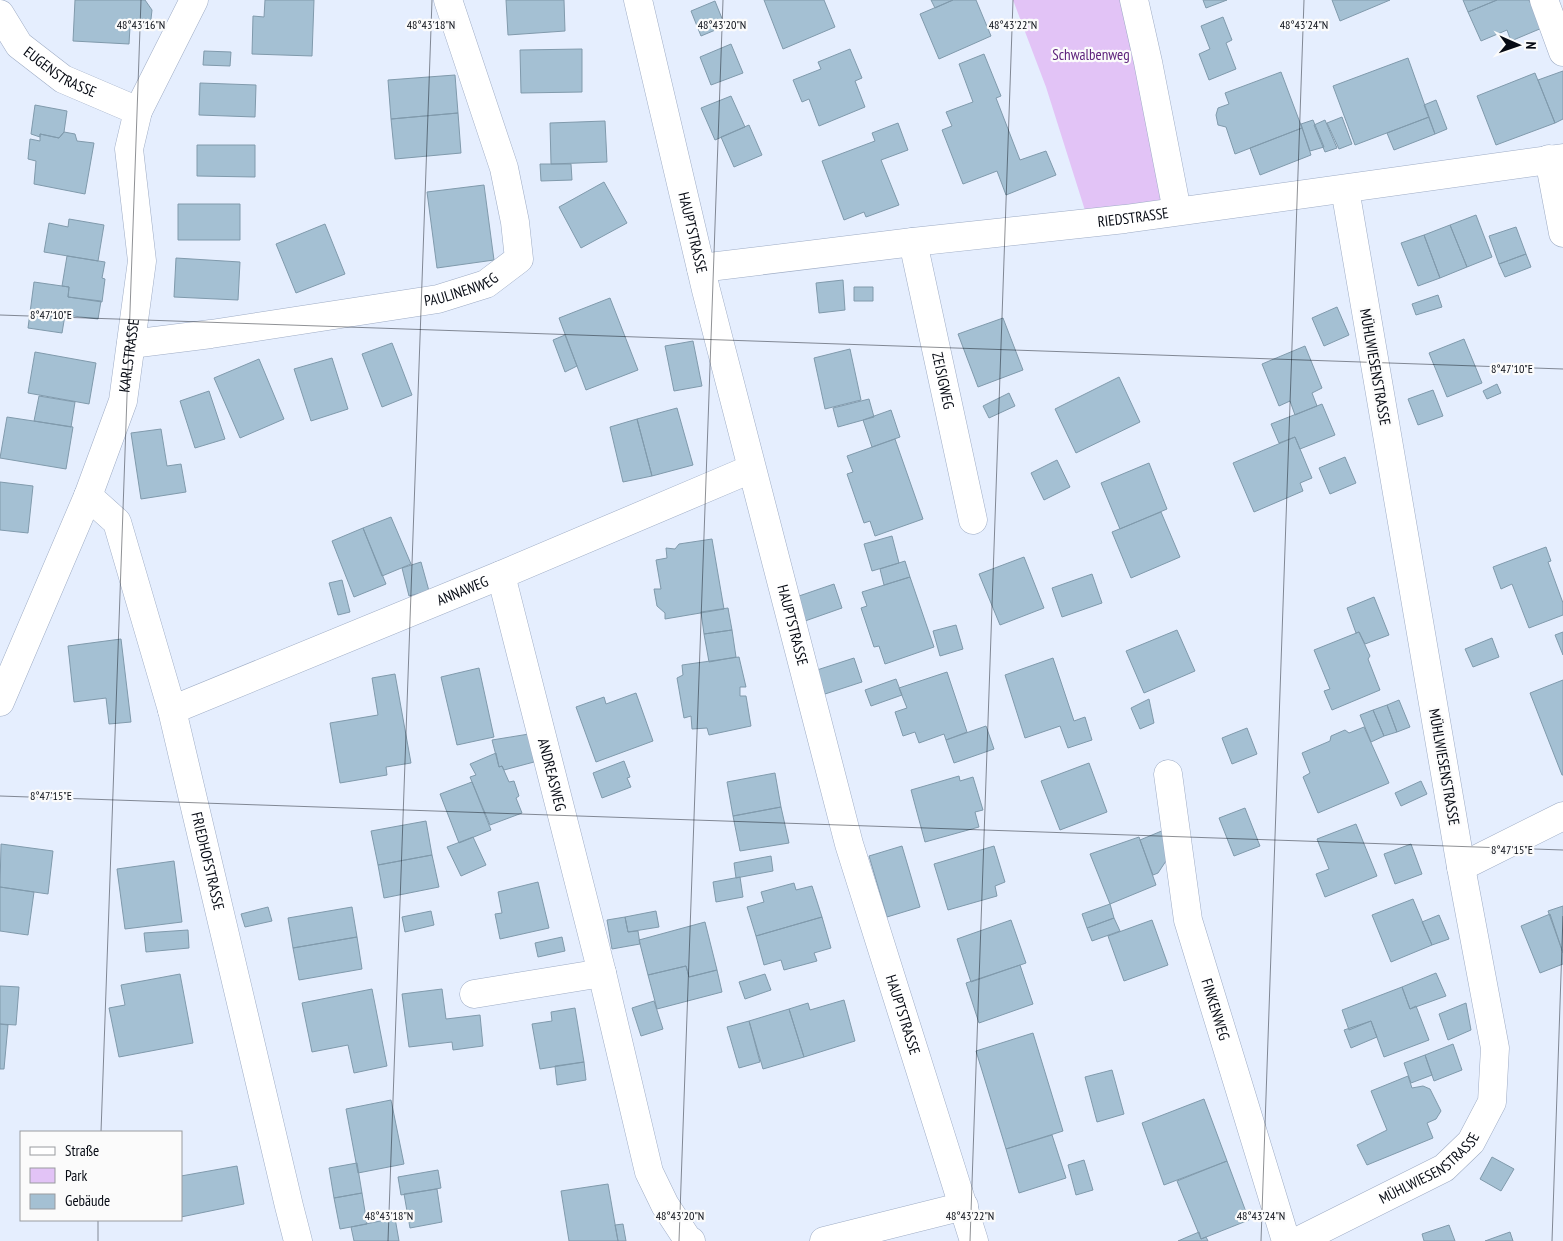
<svg xmlns="http://www.w3.org/2000/svg" width="1563" height="1241" font-family="'PT Sans Narrow',sans-serif">
  <style>
    .green { fill: #e2c3f6 }
    .building { fill: #a4c0d3; stroke: #809aac }
    .lines { fill: none; stroke-linecap: round; stroke-linejoin: round }
    .minor-casing { stroke: #9eacc5; stroke-width: 29 }
    .minor { stroke: #fff; stroke-width: 28 }
    .ticks { fill: none; stroke: #070b14; stroke-width: 1; stroke-opacity: 0.45 }
    .labels { text-anchor: middle; stroke-width: 4.5; stroke-linejoin: round; paint-order: stroke }
    .park-label { font-size: 15px; fill: #5e237c; stroke: #fbfbfb }
    .street-label { font-size: 15px; fill: #070b14; stroke: #fbfbfb }
    .ticks-label { font-size: 12px; text-anchor: middle; fill: #070b14; stroke: #fbfbfb; stroke-width: 4.5; stroke-linejoin: round; paint-order: stroke }
  </style>
  <rect width="100%" height="100%" fill="#e5eefe"/>
  <!-- green -->
  <path class="green" d="M1013 0H1134L1177 211 1089 223 1046 87Z"/>
  <!-- building -->
  <path class="building" d="M75 0H145L152 10 150 28 130 27 129 44 73 41Z
    M265 0H314L312 56 252 54 253 16 264 17Z
    M506 0H564L565 31 508 35Z
    M764 0H824L835 27 783 49Z
    M931 0H953L935 8Z
    M953 0H976L991 36 939 59 920 14Z
    M1203 0H1227L1206 8Z
    M1332 0H1390L1340 21Z
    M1463 0H1497L1468 12Z
    M1497 0H1529L1542 28 1511 41 1507 30 1481 41 1468 12Z
    M715 1 725 26 701 36 691 11Z
    M1223 17 1232 40 1226 43 1236 69 1209 80 1199 54 1210 49 1201 26Z
    M731 44 743 73 711 85 700 57Z
    M582 49V92L521 93 520 50Z
    M850 49 862 78 855 81 865 107 819 126 809 99 802 102 793 80 821 69 818 62Z
    M204 51 231 52 230 66 203 65Z
    M984 54 1001 96 996 98 1020 160 1046 151 1056 175 1006 195 997 171 963 184 942 130 952 126 946 112 973 102 959 64Z
    M1408 58 1429 117 1355 145 1333 86Z
    M1563 71V119L1555 123 1538 80Z
    M1281 72 1302 128 1235 154 1226 127 1218 125 1216 115 1218 108 1229 104 1225 93Z
    M1535 73 1555 123 1496 145 1477 96Z
    M455 75 458 113 391 119 388 80Z
    M200 83 256 85 255 117 199 115Z
    M731 96 745 127 715 140 701 108Z
    M1436 100 1447 129 1435 134 1424 105Z
    M35 105 67 111 64 132 59 138 40 134V137L31 134Z
    M458 113 461 153 395 159 391 119Z
    M1342 117 1352 144 1339 149 1327 123Z
    M1429 117 1435 134 1394 150 1387 133Z
    M1313 120 1324 147 1310 151 1301 124Z
    M1325 120 1337 148 1325 152 1314 125Z
    M605 121 607 162 551 164 550 123Z
    M898 123 908 150 881 160 899 205 866 217 864 212 844 220 822 161 875 141 872 133Z
    M749 125 762 155 734 167 721 137Z
    M1302 128 1311 155 1260 175 1250 148Z
    M64 132 75 134 77 141 94 143 85 194 34 184 36 161 28 159 30 139 40 141V134L59 138Z
    M197 145H255V177L197 176Z
    M540 164H571L572 180 541 181Z
    M604 182 627 223 581 248 559 207Z
    M484 185 494 260 437 268 427 192Z
    M178 204H240V240H178Z
    M1476 215 1492 257 1467 267 1450 225Z
    M69 219 104 225 98 261 44 252 49 223 68 227Z
    M325 224 345 274 296 293 276 244Z
    M1450 225 1467 267 1440 278 1424 235Z
    M1516 227 1526 254 1499 264 1489 236Z
    M1424 235 1440 278 1418 286 1401 243Z
    M1526 254 1531 267 1505 277 1499 264Z
    M67 256 105 262 102 278 105 279 102 302 68 297 69 287 62 286Z
    M176 258 240 262 238 300 174 297Z
    M843 280 845 310 819 313 816 283Z
    M34 282 69 287 68 297 101 301 98 319 65 315 62 333 28 328Z
    M854 287H873V301H854Z
    M1438 295 1442 307 1416 315 1412 304Z
    M610 298 638 370 586 390 559 318Z
    M1337 307 1349 335 1324 346 1312 318Z
    M1003 318 1023 370 978 387 958 334Z
    M565 335 577 366 565 372 553 340Z
    M1464 339 1482 383 1447 397 1429 353Z
    M693 341 702 386 674 391 665 346Z
    M392 343 412 395 382 407 362 354Z
    M1305 346 1322 388 1312 393 1317 406 1295 415 1290 401 1279 406 1262 364Z
    M850 349 861 400 825 409 814 358Z
    M35 352 96 363 89 404 28 393Z
    M332 358 348 409 311 421 294 369Z
    M259 359 284 419 240 438 214 378Z
    M1119 377 1140 422 1076 453 1055 409Z
    M1497 384 1501 393 1487 399 1483 391Z
    M1433 390 1443 416 1418 425 1408 399Z
    M209 391 225 439 195 448 180 401Z
    M1009 393 1015 406 989 418 983 406Z
    M39 396 75 402 71 427 34 421Z
    M869 399 874 417 838 427 833 408Z
    M1322 404 1335 435 1300 449 1295 437 1279 443 1271 424Z
    M677 408 693 465 652 476 637 419Z
    M891 410 900 437 872 447 863 420Z
    M7 417 73 427 66 469 0 458Z
    M637 419 652 476 623 482 610 427Z
    M161 429 167 466 181 464 186 492 141 499 131 433Z
    M1295 437 1312 478 1300 483 1303 491 1254 512 1233 463Z
    M895 439 923 519 875 536 870 521 864 523 847 474 853 472 847 456Z
    M1345 457 1356 483 1330 494 1319 468Z
    M1057 460 1070 487 1044 500 1031 473Z
    M1149 463 1167 509 1120 529 1101 483Z
    M0 482 33 486 28 533 0 530Z
    M1161 512 1180 557 1131 578 1112 532Z
    M391 517 411 564 382 576 363 528Z
    M363 528 386 584 354 597 332 541Z
    M892 536 899 563 872 571 864 544Z
    M712 539 724 609 665 619V613L657 606 654 589H661L656 560 667 558 666 548 675 549 679 544Z
    M1546 547 1551 561 1548 562 1563 603V615L1529 628 1512 584 1501 589 1493 567Z
    M1024 557 1044 608 1000 625 979 574Z
    M905 561 910 577 884 585 880 569Z
    M421 562 429 591 409 596 402 568Z
    M1092 574 1102 603 1062 617 1052 588Z
    M910 577 934 647 885 664 879 646 874 647 861 608 867 606 862 592Z
    M342 580 350 612 338 615 329 583Z
    M834 584 842 608 805 621 796 597Z
    M1374 597 1389 635 1365 644 1359 632 1356 633 1347 608Z
    M728 608 732 630 704 634 701 612Z
    M956 625 963 649 940 656 933 631Z
    M732 630 736 657 709 662 704 634Z
    M1177 630 1195 671 1144 693 1126 651Z
    M1359 632 1370 656 1368 659 1380 690 1332 710 1324 691 1330 689 1314 650Z
    M1563 632V655L1555 635Z
    M1492 638 1499 657 1473 667 1465 649Z
    M121 639 131 722 109 724 106 698 74 702 68 646Z
    M739 657 746 687H740V696H746L751 726 709 735 707 728 692 729 691 716 684 718 677 678 683 675 682 665Z
    M854 658 862 682 825 694 817 670Z
    M1053 658 1074 721 1085 717 1092 740 1068 748 1060 726 1025 738 1005 675Z
    M479 668 494 737 457 745 441 677Z
    M947 672 967 732 946 740 944 734 919 743 915 732 903 736 895 712 907 708 899 688Z
    M395 674 411 763 386 767 387 775 340 783 330 723 378 715 372 678Z
    M896 679 902 695 871 706 865 690Z
    M1563 680V775H1562L1530 693Z
    M636 693 653 741 596 762 576 707 604 697 606 704Z
    M1149 699 1154 723 1140 729 1131 708Z
    M1399 700 1410 727 1397 732 1387 705Z
    M1387 705 1397 732 1384 736 1373 710Z
    M1373 710 1384 736 1371 742 1360 715Z
    M986 726 994 749 954 763 946 740Z
    M1364 727 1389 783 1318 813 1303 777 1310 773 1302 753 1330 741 1331 736 1345 730 1349 733Z
    M1247 728 1257 754 1232 764 1222 738Z
    M529 734 534 762 504 770 502 766 499 767 492 740Z
    M496 753 499 767 502 766 509 782 514 781 519 796 516 798 522 813 490 825 470 777 476 775 470 764Z
    M624 761 630 777 627 778 631 787 602 798 593 773Z
    M1089 763 1107 812 1060 830 1041 781Z
    M775 773 781 807 733 816 727 782Z
    M959 776 960 781 973 777 983 810 975 812 979 827 925 842 911 790Z
    M1421 781 1427 794 1401 806 1395 793Z
    M472 782 491 830 459 843 440 794Z
    M781 807 789 843 740 851 733 816Z
    M1245 808 1260 846 1234 856 1219 818Z
    M426 821 432 855 378 865 371 831Z
    M1356 824 1377 876 1325 897 1316 874 1329 869 1317 839Z
    M1164 830 1168 858 1158 873 1153 875 1140 840Z
    M473 837 486 865 461 876 447 847Z
    M1139 837 1156 885 1110 904 1090 854Z
    M1 844 53 851 48 894 0 887Z
    M1411 844 1422 874 1395 884 1384 854Z
    M902 846 920 907 887 917 869 856Z
    M994 846 1005 882 995 886 997 896 948 910 934 864Z
    M432 855 439 887 384 898 378 865Z
    M771 856 773 871 736 878 734 863Z
    M174 861 182 922 125 929 117 869Z
    M740 877 743 897 716 902 713 882Z
    M538 882 549 928 500 939 495 914 502 913 498 892Z
    M794 883 796 890 812 886 822 917 756 936 747 907 764 902 761 892Z
    M0 887 34 892 28 935 0 931Z
    M1413 899 1432 945 1391 962 1372 915Z
    M1110 904 1114 918 1087 928 1082 914Z
    M1563 906V953L1548 911Z
    M268 907 272 921 245 927 241 914Z
    M352 907 357 937 293 948 288 918Z
    M431 911 434 925 405 932 402 917Z
    M656 911 659 927 628 932 625 917Z
    M1550 914 1563 953V964L1540 973 1521 926Z
    M1439 915 1449 939 1432 945 1422 922Z
    M625 917 628 932 638 931 640 944 612 949 607 920Z
    M822 917 831 948 814 953 817 961 784 970 781 960 764 965 756 936Z
    M1114 918 1120 931 1092 941 1087 928Z
    M1011 920 1026 963 971 982 957 939Z
    M1152 920 1168 965 1124 981 1108 936Z
    M705 922 717 970 689 977 686 966 648 975 639 940Z
    M188 930 189 948 146 952 144 933Z
    M357 937 362 969 299 980 293 948Z
    M562 937 565 951 538 957 535 943Z
    M1020 965 1033 1004 979 1023 966 983Z
    M686 966 689 977 717 970 722 992 657 1009 648 975Z
    M1436 973 1446 996 1410 1009 1402 987Z
    M180 974 193 1043 119 1057 109 1008 125 1005 121 985Z
    M765 974 771 990 745 999 739 982Z
    M0 986 19 987 16 1025 0 1024Z
    M1402 987 1410 1009 1416 1006 1429 1040 1384 1057 1371 1021 1349 1030 1342 1010Z
    M372 989 387 1066 354 1073 348 1045 312 1052 302 1003Z
    M442 989 446 1019 480 1015 483 1046 453 1050 452 1042 409 1047 402 994Z
    M844 1000 855 1041 804 1057 789 1009 808 1003 810 1010Z
    M654 1001 663 1029 641 1036 632 1008Z
    M1466 1003 1471 1030 1448 1040 1439 1014Z
    M575 1008 584 1062 540 1069 532 1024 552 1021 551 1012Z
    M789 1009 804 1057 763 1069 749 1021Z
    M749 1021 760 1062 739 1068 727 1027Z
    M1371 1021 1377 1037 1351 1048 1344 1030Z
    M0 1024 8 1025 4 1069H0Z
    M1033 1033 1063 1131 1006 1149 976 1051Z
    M1453 1044 1462 1070 1434 1081 1425 1055Z
    M1425 1055 1432 1075 1411 1083 1404 1063Z
    M584 1062 586 1080 557 1085 555 1066Z
    M1112 1070 1124 1114 1097 1122 1085 1077Z
    M1408 1076 1412 1088 1423 1086 1430 1089 1441 1111 1436 1119 1427 1123 1433 1138 1367 1165 1357 1145 1387 1130 1371 1091Z
    M1204 1099 1227 1161 1164 1185 1142 1123Z
    M391 1100 404 1164 358 1173 346 1109Z
    M1052 1135 1066 1178 1019 1193 1006 1149Z
    M1492 1157 1514 1169 1501 1191 1480 1179Z
    M1084 1160 1093 1190 1076 1195 1068 1165Z
    M1227 1161 1249 1220 1201 1239 1177 1181Z
    M357 1163 362 1193 334 1198 329 1168Z
    M237 1166 244 1204 181 1217V1176Z
    M438 1170 441 1188 401 1195 398 1177Z
    M608 1184 618 1241H569L561 1191Z
    M437 1189 442 1222 410 1228 404 1194Z
    M362 1193 367 1224 340 1229 334 1198Z
    M395 1218 399 1241H354L351 1227Z
    M623 1224 626 1241H618L615 1225Z
    M1449 1225 1455 1241H1424L1422 1234Z
    M1199 1232 1201 1239 1206 1237 1208 1241H1178Z
    M1510 1232 1513 1241H1485Z"/>
  <g class="lines">
    <!-- minor casing -->
    <g class="minor-casing">
      <g id="minor">
        <path id="s1" d="M638 0 706 290 849 844 974 1241"/>
        <path d="M1134 0 1148 62 1177 211"/>
        <path d="M1544 0 1563 52"/>
        <path id="s2" d="M0 14 19 45 63 79 138 111"/>
        <path d="M1549 159 1563 233"/>
        <path id="s3" d="M913 242 973 520"/>
        <path id="s4" d="M701 268 913 242 1125 219 1563 158"/>
        <path id="s5" d="M131 344 211 334 438 299 486 284 519 259 515 222 504 168 448 0"/>
        <path id="s6" d="M88 496 117 522 172 710 289 1206 298 1241"/>
        <path id="s7" d="M501 575 602 973 649 1172 665 1205 688 1240 691 1241"/>
        <path id="s8" d="M0 702 88 496 123 401 142 261 129 149 138 111 194 0"/>
        <path id="s9" d="M172 710 501 575 751 469"/>
        <path id="s10" d="M1168 774 1188 920 1286 1241"/>
        <path d="M1461 867 1563 816"/>
        <path d="M474 994 602 973"/>
        <path d="M824 1241 964 1206"/>
        <path id="s11" d="M1298 1241 1444 1168 1471 1142 1492 1102 1495 1048 1461 867 1345 189"/>
      </g>
    </g>
    <!-- minor -->
    <use href="#minor" class="minor"/>
  </g>
  <!-- ticks -->
  <path class="ticks" d="M0 315 1563 369M0 796 1563 850M101 1132 141 0M98 1241V1220M388 1241 432 0M679 1241 723 0M970 1241 1013 0M1261 1241 1304 0M1552 1241 1563 916"/>
  <g class="labels">
    <!-- park labels -->
    <g class="park-label">
      <text x="1091" y="60">Schwalbenweg</text>
    </g>
    <!-- street labels -->
    <g class="street-label">
      <text dy="5" stroke="none"><textPath href="#s2" startOffset="86">EUGENSTRASSE</textPath></text>
      <text dy="5" stroke="none"><textPath href="#s4" startOffset="435">RIEDSTRASSE</textPath></text>
      <text dy="5" stroke="none"><textPath href="#s1" startOffset="239">HAUPTSTRASSE</textPath></text>
      <text dy="5" stroke="none"><textPath href="#s5" startOffset="335">PAULINENWEG</textPath></text>
      <text dy="5" stroke="none"><textPath href="#s8" startOffset="371">KARLSTRASSE</textPath></text>
      <text transform="translate(1375 367) rotate(80)" y="5">MÜHLWIESENSTRASSE</text>
      <text dy="5" stroke="none"><textPath href="#s3" startOffset="142">ZEISIGWEG</textPath></text>
      <text dy="5" stroke="none"><textPath href="#s9" startOffset="314">ANNAWEG</textPath></text>
      <text dy="5" stroke="none"><textPath href="#s1" startOffset="644">HAUPTSTRASSE</textPath></text>
      <text transform="translate(1444 767) rotate(80)" y="5">MÜHLWIESENSTRASSE</text>
      <text dy="5" stroke="none"><textPath href="#s7" startOffset="206">ANDREASWEG</textPath></text>
      <text dy="5" stroke="none"><textPath href="#s6" startOffset="390">FRIEDHOFSTRASSE</textPath></text>
      <text dy="5" stroke="none"><textPath href="#s10" startOffset="241">FINKENWEG</textPath></text>
      <text dy="5" stroke="none"><textPath href="#s1" startOffset="1049">HAUPTSTRASSE</textPath></text>
      <text dy="5" stroke="none"><textPath href="#s11" startOffset="151">MÜHLWIESENSTRASSE</textPath></text>
    </g>
  </g>
  <g class="ticks-label">
    <text x="141" y="29">48°43'16"N</text>
    <text x="431" y="29">48°43'18"N</text>
    <text x="722" y="29">48°43'20"N</text>
    <text x="1013" y="29">48°43'22"N</text>
    <text x="1304" y="29">48°43'24"N</text>
    <text x="51" y="319">8°47'10"E</text>
    <text x="1512" y="373">8°47'10"E</text>
    <text x="51" y="800">8°47'15"E</text>
    <text x="1512" y="854">8°47'15"E</text>
    <text x="389" y="1220">48°43'18"N</text>
    <text x="680" y="1220">48°43'20"N</text>
    <text x="970" y="1220">48°43'22"N</text>
    <text x="1261" y="1220">48°43'24"N</text>
  </g>
  <!-- legend -->
  <rect x="20" y="1131" width="162" height="90" fill="#fbfbfb" stroke="#999b9f"/>
  <rect x="30" y="1147" width="25" height="8" fill="#ffffff" stroke="#999b9f"/>
  <text x="65" y="1156" font-size="15" fill="#070b14">Straße</text>
  <rect x="30" y="1168" width="25" height="15" fill="#e2c3f6" stroke="#999b9f"/>
  <text x="65" y="1181" font-size="15" fill="#070b14">Park</text>
  <rect x="30" y="1194" width="25" height="15" fill="#a4c0d3" stroke="#999b9f"/>
  <text x="65" y="1206" font-size="15" fill="#070b14">Gebäude</text>
  <!-- north arrow -->
  <g transform="translate(1518 45) rotate(92)" stroke="#fbfbfb" stroke-width="4" paint-order="stroke">
  <path d="M0-4L9 19L0 12L-9 19Z" fill="#070b14"/>
  <text y="-8" font-size="14" font-weight="bold" text-anchor="middle" fill="#070b14">N</text>
  </g>
</svg>
